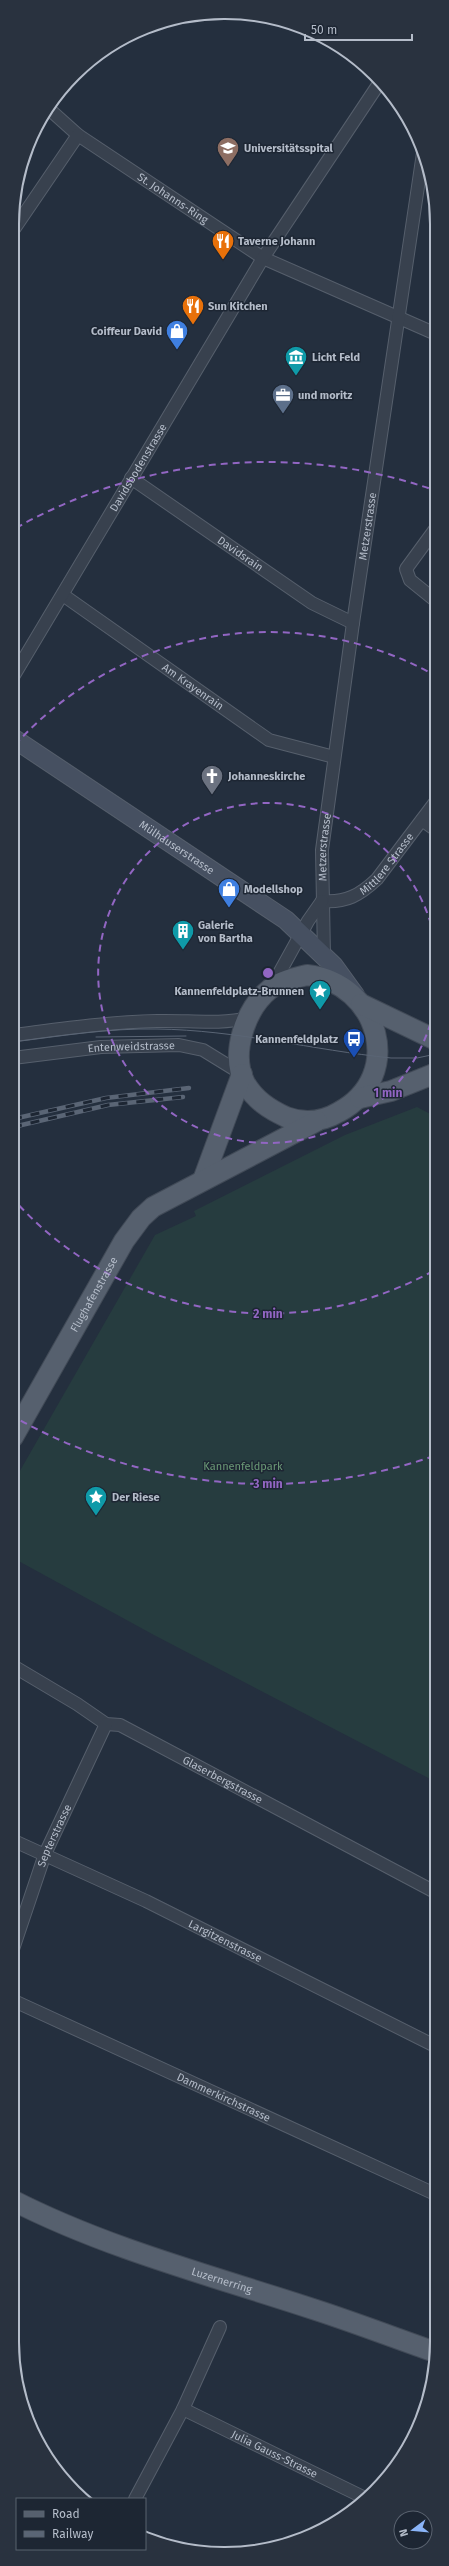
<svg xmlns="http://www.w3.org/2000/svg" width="449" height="2566" font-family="'Fira Sans',sans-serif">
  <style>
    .green { fill: #263c3f }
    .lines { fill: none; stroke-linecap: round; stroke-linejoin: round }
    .street-casing { stroke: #565f6c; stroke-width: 14 }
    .secondary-casing { stroke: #565f6c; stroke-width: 20 }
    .primary-casing { stroke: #414a57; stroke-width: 22 }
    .street { stroke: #38414e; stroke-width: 12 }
    .secondary { stroke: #465061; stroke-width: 18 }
    .primary { stroke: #56606e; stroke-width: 20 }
    .tram { stroke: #5a6575; stroke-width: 1 }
    .rail-casing { stroke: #5a6575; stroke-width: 4.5 }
    .rail { stroke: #1d2633; stroke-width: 3; stroke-dasharray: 9; stroke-linecap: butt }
    .ring { fill: none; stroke: #9266c3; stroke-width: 2; stroke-dasharray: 7 5 }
    .labels { text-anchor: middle; stroke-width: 3; stroke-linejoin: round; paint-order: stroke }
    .poi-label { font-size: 11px; font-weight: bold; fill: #b4bcc9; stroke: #1d2633; text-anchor: start }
    .street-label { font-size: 11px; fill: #b4bcc9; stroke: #1d2633 }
    .park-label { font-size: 11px; fill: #6b9a76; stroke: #1d2633 }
    .rim { fill: none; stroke: #b4bcc9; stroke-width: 2 }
    .centre { fill: #9266c3; stroke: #1d2633; stroke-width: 2 }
    .ring-label { font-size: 12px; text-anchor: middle; font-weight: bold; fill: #9266c3; stroke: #1d2633; stroke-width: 3; stroke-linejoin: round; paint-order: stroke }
  </style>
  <rect width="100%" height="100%" fill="#242f3e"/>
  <!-- green -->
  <path class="green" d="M417 1107 436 1117V1782L154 1635 13 1558V1483L155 1235 196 1216 194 1211 345 1135Z"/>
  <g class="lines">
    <!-- street casing -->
    <g class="street-casing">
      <g id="street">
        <path id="s1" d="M49 109 78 135 263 258 436 334"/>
        <path d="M14 229 78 135"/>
        <path id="s2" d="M131 478 312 603 353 623"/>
        <path id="s3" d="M63 595 269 740 334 757"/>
        <path d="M436 601 410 580 406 569 436 528"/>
        <path id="s4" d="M13 677 263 258 380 82"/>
        <path d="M422 820 436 830"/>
        <path id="s5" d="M322 901C346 903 360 895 377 879L436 801"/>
        <path id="s6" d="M324 956 322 850 353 623 423 153"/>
        <path d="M271 988 308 921 322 901"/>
        <path d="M13 1035C61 1029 108 1022 157 1021 188 1020 218 1025 249 1018"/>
        <path id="s7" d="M13 1058 101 1047 179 1045 203 1050 242 1074"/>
        <path id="s8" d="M13 1666 77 1704 106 1724 120 1725 435 1892"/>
        <path id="s9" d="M12 1840 146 1901 435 2046"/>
        <path id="s10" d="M12 1952 45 1854 106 1724"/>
        <path id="s11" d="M12 2000 435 2194"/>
        <path id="s12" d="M183 2409 367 2499"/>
        <path d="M135 2499 183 2409 220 2327"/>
      </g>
    </g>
    <!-- secondary casing -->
    <g class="secondary-casing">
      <g id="secondary">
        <path id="s13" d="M13 738 286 920 334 966 355 995"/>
      </g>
    </g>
    <!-- primary casing -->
    <g class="primary-casing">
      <g id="primary">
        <path d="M307 975C379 983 406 1076 339 1112 322 1122 305 1124 286 1117 269 1109 255 1100 245 1083 230 1054 245 1009 270 989 281 981 294 978 307 975Z"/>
        <path d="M361 1004 436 1040"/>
        <path d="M360 1098 391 1091 436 1073"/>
        <path d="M203 1180 242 1074"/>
        <path id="s14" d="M13 1437 124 1241 141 1218 153 1207 317 1121"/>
        <path id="s15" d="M12 2200C108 2249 213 2276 316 2310 356 2323 395 2338 435 2352"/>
      </g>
    </g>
    <!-- street -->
    <use href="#street" class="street"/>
    <!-- secondary -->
    <use href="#secondary" class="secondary"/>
    <!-- primary -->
    <use href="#primary" class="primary"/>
    <!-- tram -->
    <path class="tram" d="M96 1037 186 1036
      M13 1042C61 1036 109 1028 157 1029 236 1030 313 1050 391 1058H417L436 1054"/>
    <!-- rail casing -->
    <g class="rail-casing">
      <path id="rail" d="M13 1119 106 1098 189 1088
        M13 1127 108 1105 183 1097"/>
    </g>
    <!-- rail -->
    <use href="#rail" class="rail"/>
  </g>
  <!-- distance rings -->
  <g class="ring">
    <path d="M436 1000A170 170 0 1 1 436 946"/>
    <path d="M433 1271A341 341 0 0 1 15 1201M15 745A341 341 0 0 1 436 676"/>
    <path d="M434 1456A511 511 0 0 1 16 1418M16 528A511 511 0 0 1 434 490"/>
  </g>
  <!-- icons -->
  <defs>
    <g id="university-pin" transform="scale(1.15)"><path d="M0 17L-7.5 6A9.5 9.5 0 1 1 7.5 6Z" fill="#8d6e63" stroke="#1d2633"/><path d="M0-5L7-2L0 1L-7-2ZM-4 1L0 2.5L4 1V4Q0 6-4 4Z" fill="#fff"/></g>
    <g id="restaurant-pin" transform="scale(1.15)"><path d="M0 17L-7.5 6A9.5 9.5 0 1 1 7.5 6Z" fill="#e8710a" stroke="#1d2633"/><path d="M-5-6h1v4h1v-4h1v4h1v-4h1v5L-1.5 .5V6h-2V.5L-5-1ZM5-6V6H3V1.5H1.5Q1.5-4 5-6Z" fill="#fff"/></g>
    <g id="shop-pin" transform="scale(1.15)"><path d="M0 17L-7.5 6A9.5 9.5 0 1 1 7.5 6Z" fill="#3f7fe0" stroke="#1d2633"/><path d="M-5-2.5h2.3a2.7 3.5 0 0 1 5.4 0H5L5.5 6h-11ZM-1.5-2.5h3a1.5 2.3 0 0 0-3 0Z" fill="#fff"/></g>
    <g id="museum-pin" transform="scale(1.15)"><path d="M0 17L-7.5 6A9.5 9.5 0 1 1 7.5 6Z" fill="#0f9aa8" stroke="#1d2633"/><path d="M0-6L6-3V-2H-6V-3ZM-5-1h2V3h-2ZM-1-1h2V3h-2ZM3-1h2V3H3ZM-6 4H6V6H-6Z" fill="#fff"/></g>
    <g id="office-pin" transform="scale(1.15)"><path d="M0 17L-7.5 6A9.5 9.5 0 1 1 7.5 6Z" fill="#5c6f8a" stroke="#1d2633"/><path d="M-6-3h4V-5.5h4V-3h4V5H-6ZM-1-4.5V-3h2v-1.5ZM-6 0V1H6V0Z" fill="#fff"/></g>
    <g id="church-pin" transform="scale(1.15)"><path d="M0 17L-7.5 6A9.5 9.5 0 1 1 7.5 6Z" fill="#6b7280" stroke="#1d2633"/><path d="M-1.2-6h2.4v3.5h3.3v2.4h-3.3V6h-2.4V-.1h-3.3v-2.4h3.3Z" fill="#fff"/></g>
    <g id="building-pin" transform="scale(1.15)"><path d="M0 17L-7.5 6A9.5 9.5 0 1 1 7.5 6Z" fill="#0f9aa8" stroke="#1d2633"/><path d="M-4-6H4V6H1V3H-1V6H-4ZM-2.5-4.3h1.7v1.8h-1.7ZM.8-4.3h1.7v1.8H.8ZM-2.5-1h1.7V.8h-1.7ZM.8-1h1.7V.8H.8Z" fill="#fff"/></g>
    <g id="sight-pin" transform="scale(1.15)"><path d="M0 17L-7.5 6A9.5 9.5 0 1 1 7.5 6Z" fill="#0f9aa8" stroke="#1d2633"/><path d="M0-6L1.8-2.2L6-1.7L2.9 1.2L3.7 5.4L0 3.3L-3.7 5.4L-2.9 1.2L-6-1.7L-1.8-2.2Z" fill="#fff"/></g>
    <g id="bus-pin" transform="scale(1.15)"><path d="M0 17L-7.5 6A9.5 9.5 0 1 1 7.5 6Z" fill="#1a4fb4" stroke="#1d2633"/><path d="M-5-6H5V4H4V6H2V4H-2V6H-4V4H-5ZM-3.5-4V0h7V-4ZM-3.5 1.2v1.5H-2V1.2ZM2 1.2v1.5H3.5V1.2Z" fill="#fff"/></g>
  </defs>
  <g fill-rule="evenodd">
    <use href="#university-pin" x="228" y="148"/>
    <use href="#restaurant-pin" x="223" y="241"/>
    <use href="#restaurant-pin" x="193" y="306"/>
    <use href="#shop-pin" x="177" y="331"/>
    <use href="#museum-pin" x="296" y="357"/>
    <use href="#office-pin" x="283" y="395"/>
    <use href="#church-pin" x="212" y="776"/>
    <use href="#shop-pin" x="229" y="889"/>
    <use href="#building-pin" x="183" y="931"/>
    <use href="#sight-pin" x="320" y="991"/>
    <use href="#bus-pin" x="354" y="1039"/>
    <use href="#sight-pin" x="96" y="1497"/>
  </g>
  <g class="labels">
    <!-- poi labels -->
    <g class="poi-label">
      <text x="244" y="152">Universitätsspital</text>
      <text x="238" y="245">Taverne Johann</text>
      <text x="208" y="310">Sun Kitchen</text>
      <text x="162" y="335" text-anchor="end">Coiffeur David</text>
      <text x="312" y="361">Licht Feld</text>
      <text x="298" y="399">und moritz</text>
      <text x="228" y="780">Johanneskirche</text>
      <text x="244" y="893">Modellshop</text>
      <text x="198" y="929">Galerie<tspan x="198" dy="13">von Bartha</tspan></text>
      <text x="304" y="995" text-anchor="end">Kannenfeldplatz-Brunnen</text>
      <text x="338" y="1043" text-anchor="end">Kannenfeldplatz</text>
      <text x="112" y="1501">Der Riese</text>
    </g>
    <!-- street labels -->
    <g class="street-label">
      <text dy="4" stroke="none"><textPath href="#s1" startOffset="153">St. Johanns-Ring</textPath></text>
      <text dy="4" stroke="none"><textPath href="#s4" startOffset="244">Davidsbodenstrasse</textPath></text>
      <text dy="4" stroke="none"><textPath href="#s6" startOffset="433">Metzerstrasse</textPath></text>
      <text dy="4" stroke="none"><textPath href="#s2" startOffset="133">Davidsrain</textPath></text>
      <text dy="4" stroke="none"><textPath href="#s3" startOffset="159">Am Krayenrain</textPath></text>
      <text dy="4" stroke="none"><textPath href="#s13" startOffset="197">Mülhauserstrasse</textPath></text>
      <text dy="4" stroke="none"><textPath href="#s6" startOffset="109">Metzerstrasse</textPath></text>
      <text dy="4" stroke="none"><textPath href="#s5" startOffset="79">Mittlere Strasse</textPath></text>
      <text dy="4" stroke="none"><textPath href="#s7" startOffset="119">Entenweidstrasse</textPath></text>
      <text dy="4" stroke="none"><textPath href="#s14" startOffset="164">Flughafenstrasse</textPath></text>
      <text dy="4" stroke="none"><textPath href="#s8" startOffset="240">Glaserbergstrasse</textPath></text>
      <text dy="4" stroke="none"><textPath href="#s10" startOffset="124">Septerstrasse</textPath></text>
      <text dy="4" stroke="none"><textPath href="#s9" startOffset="236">Largitzenstrasse</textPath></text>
      <text dy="4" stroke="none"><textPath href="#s11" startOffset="233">Dammerkirchstrasse</textPath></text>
      <text dy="4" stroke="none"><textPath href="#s15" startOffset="225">Luzernerring</textPath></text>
      <text dy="4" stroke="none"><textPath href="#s12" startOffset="102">Julia Gauss-Strasse</textPath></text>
    </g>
    <!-- park labels -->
    <g class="park-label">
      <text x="243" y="1470">Kannenfeldpark</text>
    </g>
  </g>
  <!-- crop -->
  <path d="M0 0H449V2566H0ZM224 19H225A205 205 0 0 1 430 224V2342A205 205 0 0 1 225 2547H224A205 205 0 0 1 19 2342V224A205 205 0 0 1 224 19Z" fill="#29323f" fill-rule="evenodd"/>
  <path class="rim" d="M224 19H225A205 205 0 0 1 430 224V2342A205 205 0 0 1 225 2547H224A205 205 0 0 1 19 2342V224A205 205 0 0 1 224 19Z"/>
  <circle cx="268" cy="973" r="6" class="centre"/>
  <g class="ring-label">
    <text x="388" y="1097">1 min</text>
    <text x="268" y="1318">2 min</text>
    <text x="268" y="1488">3 min</text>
  </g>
  <!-- legend -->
  <rect x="16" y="2498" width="130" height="52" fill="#1d2633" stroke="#59626f"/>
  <rect x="24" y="2511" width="20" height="6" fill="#56606e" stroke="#59626f"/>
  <text x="52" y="2518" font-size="12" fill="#b4bcc9">Road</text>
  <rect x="24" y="2531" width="20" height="6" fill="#5a6575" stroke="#59626f"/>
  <text x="52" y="2538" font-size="12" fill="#b4bcc9">Railway</text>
  <!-- north arrow -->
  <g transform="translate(413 2530) rotate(254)"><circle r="19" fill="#1d2633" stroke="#59626f"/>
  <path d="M0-3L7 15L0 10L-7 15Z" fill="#8ab4f8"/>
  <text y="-6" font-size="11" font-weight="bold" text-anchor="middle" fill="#b4bcc9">N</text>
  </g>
  <!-- scale -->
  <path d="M305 34v6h107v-6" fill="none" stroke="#b4bcc9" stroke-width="2"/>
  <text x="311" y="34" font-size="12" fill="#b4bcc9" stroke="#1d2633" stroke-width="3" paint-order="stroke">50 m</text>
</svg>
